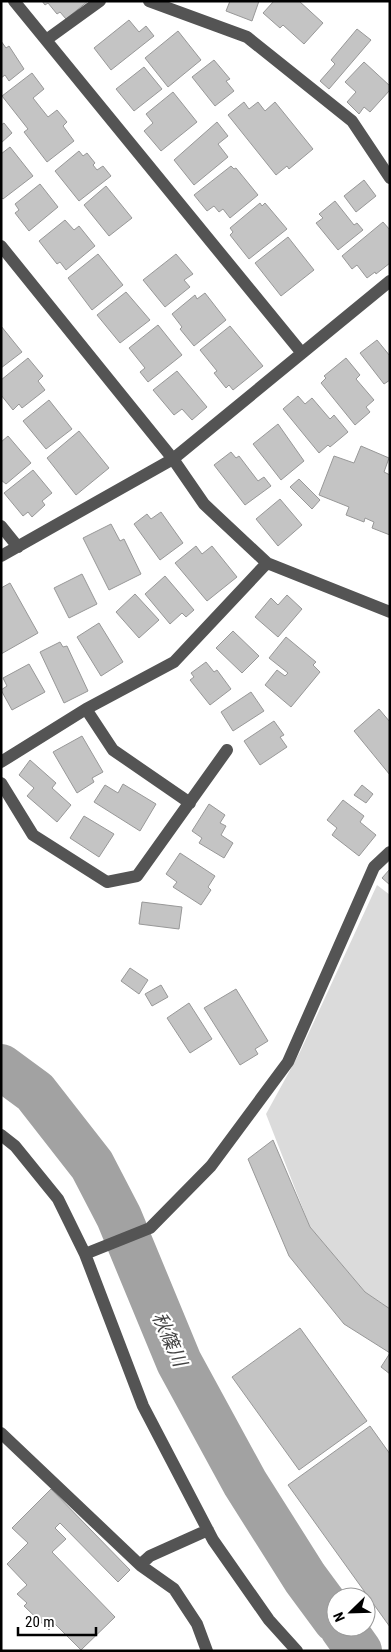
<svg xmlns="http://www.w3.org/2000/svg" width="391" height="1652" font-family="'Roboto Condensed','Noto Sans JP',sans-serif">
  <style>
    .green { fill: #dbdbdb }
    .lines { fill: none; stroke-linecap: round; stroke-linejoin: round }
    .river { stroke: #a2a2a2; stroke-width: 46 }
    .building { fill: #c4c4c4; stroke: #989898 }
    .minor { stroke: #545454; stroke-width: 12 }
    .labels { text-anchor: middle; stroke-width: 4.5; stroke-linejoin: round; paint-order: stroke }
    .water-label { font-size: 19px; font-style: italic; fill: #434343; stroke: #fff }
  </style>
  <rect width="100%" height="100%" fill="#fff"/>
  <!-- green -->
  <path class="green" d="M377 885 390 895V1309L365 1292 310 1227 266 1114 300 1052Z"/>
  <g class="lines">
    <!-- river -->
    <path class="river" d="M1 1067 35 1092 92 1165 119 1217 179 1362 245 1483 305 1578 336 1620
      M342 1627 359 1651"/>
  </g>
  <!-- building -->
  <path class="building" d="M42 1H88L66 19 60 12 57 14 48 3 45 5Z
    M230 1H259L252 21 226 11Z
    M274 1H299L323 23 304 44 283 25 280 28 263 13Z
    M129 20 139 32 146 26 154 36 111 70 94 48Z
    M357 29 371 40 329 89 320 81 335 64 331 60Z
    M178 31 201 60 168 87 145 58Z
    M1 41 6 48 9 46 24 69 9 81 5 75 1 78Z
    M214 60 230 79 226 81 234 91 215 106 192 77Z
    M364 62 390 86V90L370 112 364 107 359 114 347 102 356 92 345 82Z
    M144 67 162 89 134 111 116 89Z
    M32 73 44 89 33 98 48 117 57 110 67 122 63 126 74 141 47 162 24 132 28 129 2 96Z
    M173 92 197 122 161 151 144 131 153 123 146 114Z
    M244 102 249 109 258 102 265 111 275 102 313 149 289 169 287 166 276 175 228 115Z
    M217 122 228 136 218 144 228 157 194 185 174 160Z
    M4 123 12 133 1 143V125Z
    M10 147 33 176 3 199 1 197V154Z
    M79 151 83 156 87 153 95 163 93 165 97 170 103 166 111 176 79 201 55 171Z
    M231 166 234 169 236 168 258 195 230 218 223 209 219 212 214 206 207 211 194 195Z
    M364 180 376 196 356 212 344 196Z
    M40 184 58 207 29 231 15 213 19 210 15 204Z
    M106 186 132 218 109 236 84 205Z
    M335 201 354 225 357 223 363 230 338 250 316 223 323 218 319 214Z
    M260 203 262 206 265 203 287 229 249 259 230 235 233 232 230 228Z
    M65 220 74 230 79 226 95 246 66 270 60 262 57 264 39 241Z
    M383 222 390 230V263L376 274 375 272 367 278 357 265 352 269 342 256Z
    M288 237 314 270 281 296 255 263Z
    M98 254 123 285 92 310 68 278Z
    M176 254 193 274 184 280 190 287 165 307 143 280Z
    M126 292 150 320 120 343 97 315Z
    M205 293 226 320 194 346 180 329 182 327 172 314 195 295 197 299Z
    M158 325 182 355 148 382 140 372 145 368 129 348Z
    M1 326 22 352 1 368Z
    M230 326 263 366 233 390 229 385 226 388 214 373 217 371 200 350Z
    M377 340 390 356V380L384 384 360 353Z
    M28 358 43 376 38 381 45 390 22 408 19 404 13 410 1 395V380Z
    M346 358 360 375 356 379 374 400 366 407 370 412 355 425 321 383 326 378 324 376Z
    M177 371 207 407 192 420 182 409 174 415 153 390Z
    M298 396 305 404 312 398 330 419 334 415 348 432 330 447 328 445 319 453 283 409Z
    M49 400 72 429 46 449 23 421Z
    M278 424 304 461 281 480 253 444Z
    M79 431 109 468 76 495 47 458Z
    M8 436 31 463 6 484 1 480V442Z
    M361 446 389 458 384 472 390 475V535L372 528 374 522 365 518 364 522 346 515 349 507 319 495 334 456 354 463Z
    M231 452 236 458 239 456 258 481 264 477 271 486 245 505 214 465Z
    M33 470 52 493 42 501 45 505 32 517 28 512 23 516 4 493Z
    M299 479 320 500 312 509 290 487Z
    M280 499 302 525 278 546 256 519Z
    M161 512 183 543 160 560 134 524 147 514 151 519Z
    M111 524 120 541 124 539 141 574 109 590 83 538Z
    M196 546 202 554 212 546 237 577 207 601 175 563Z
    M82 574 97 604 69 618 54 588Z
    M165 576 194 610 186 617 182 613 170 624 145 594Z
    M10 583 38 633 1 654V588Z
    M135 594 159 620 139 638 116 612Z
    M287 595 302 609 278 637 255 617 271 598 278 605Z
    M99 623 123 662 101 676 77 637Z
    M233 631 259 656 242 673 216 648Z
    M286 637 316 662 313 665 320 672 291 707 265 685 277 670 285 676 288 673 269 658Z
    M60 642 63 647 67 646 88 691 64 703 40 652Z
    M206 662 214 672 217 670 231 689 210 705 190 680 194 677 191 673Z
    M29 664 45 692 12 710 1 690 7 686 3 678Z
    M251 692 264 711 233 731 221 712Z
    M379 709 390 722V775L354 731Z
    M274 721 284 735 280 737 287 747 260 765 244 741Z
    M82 736 103 772 92 778 94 782 77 793 53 752Z
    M30 760 56 783 52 788 71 805 57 822 27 796 34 788 19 775Z
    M123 784 156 804 140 831 94 802 105 785 118 793Z
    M362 785 373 794 366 803 354 795Z
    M343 800 364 816 360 822 376 835 359 856 332 835 337 828 327 820Z
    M209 804 225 815 220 823 226 826 221 835 233 843 224 858 199 843 202 838 192 831Z
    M84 816 114 834 99 857 70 838Z
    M180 853 215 876 208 887 211 890 201 905 173 887 177 882 166 874Z
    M390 869V885L382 878Z
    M142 902 182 907 179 929 139 924Z
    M130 968 148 980 139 994 121 981Z
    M161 985 168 997 152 1006 145 994Z
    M236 989 268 1041 255 1049 258 1054 240 1065 204 1008Z
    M189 1003 212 1039 190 1053 167 1018Z
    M273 1140 310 1227 365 1292 390 1309V1374L381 1367 390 1353 344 1324 289 1256 248 1159Z
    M300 1328 367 1421 299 1470 232 1377Z
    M370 1426 390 1454V1627L288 1485Z
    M51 1489 130 1570 118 1582 60 1523 55 1528 66 1539 52 1552 115 1617 81 1650 55 1624 49 1630 24 1606 27 1603 17 1594 27 1585 7 1564 28 1543 12 1528Z"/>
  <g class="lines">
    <!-- minor -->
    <path class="minor" d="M14 1 301 352
      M149 1 247 37 352 121 390 178
      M46 40 100 1
      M1 246 173 459 204 504 267 563 390 612
      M1 526 18 547
      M1 556 173 459 390 281
      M86 709 113 750 190 803
      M1 762 86 709 174 662 267 563
      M1 783 33 835 107 882 137 876 227 750
      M1 1135 15 1146 58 1199 85 1254 143 1406 213 1540 269 1620 297 1651
      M85 1254 150 1228 211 1166 288 1062 374 867 390 852
      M1 1433 140 1565 174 1589 197 1624 207 1651
      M140 1565 150 1556 208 1530"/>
  </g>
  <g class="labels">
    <!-- water labels -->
    <g class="water-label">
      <text transform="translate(170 1339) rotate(66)" y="7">秋篠川</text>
    </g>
  </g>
  <!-- border -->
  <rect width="391" height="1652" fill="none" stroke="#000000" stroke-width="5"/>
  <!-- north arrow -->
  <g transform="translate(351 1612) rotate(247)"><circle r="24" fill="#ffffff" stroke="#999999"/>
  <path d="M0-4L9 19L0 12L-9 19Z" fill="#000000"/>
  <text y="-8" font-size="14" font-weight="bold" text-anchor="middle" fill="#000000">N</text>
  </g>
  <!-- scale -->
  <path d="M18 1627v8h78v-8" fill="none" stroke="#000000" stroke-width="2.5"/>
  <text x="25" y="1627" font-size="15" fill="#000000" stroke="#ffffff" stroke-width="4" paint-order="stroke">20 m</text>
</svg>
